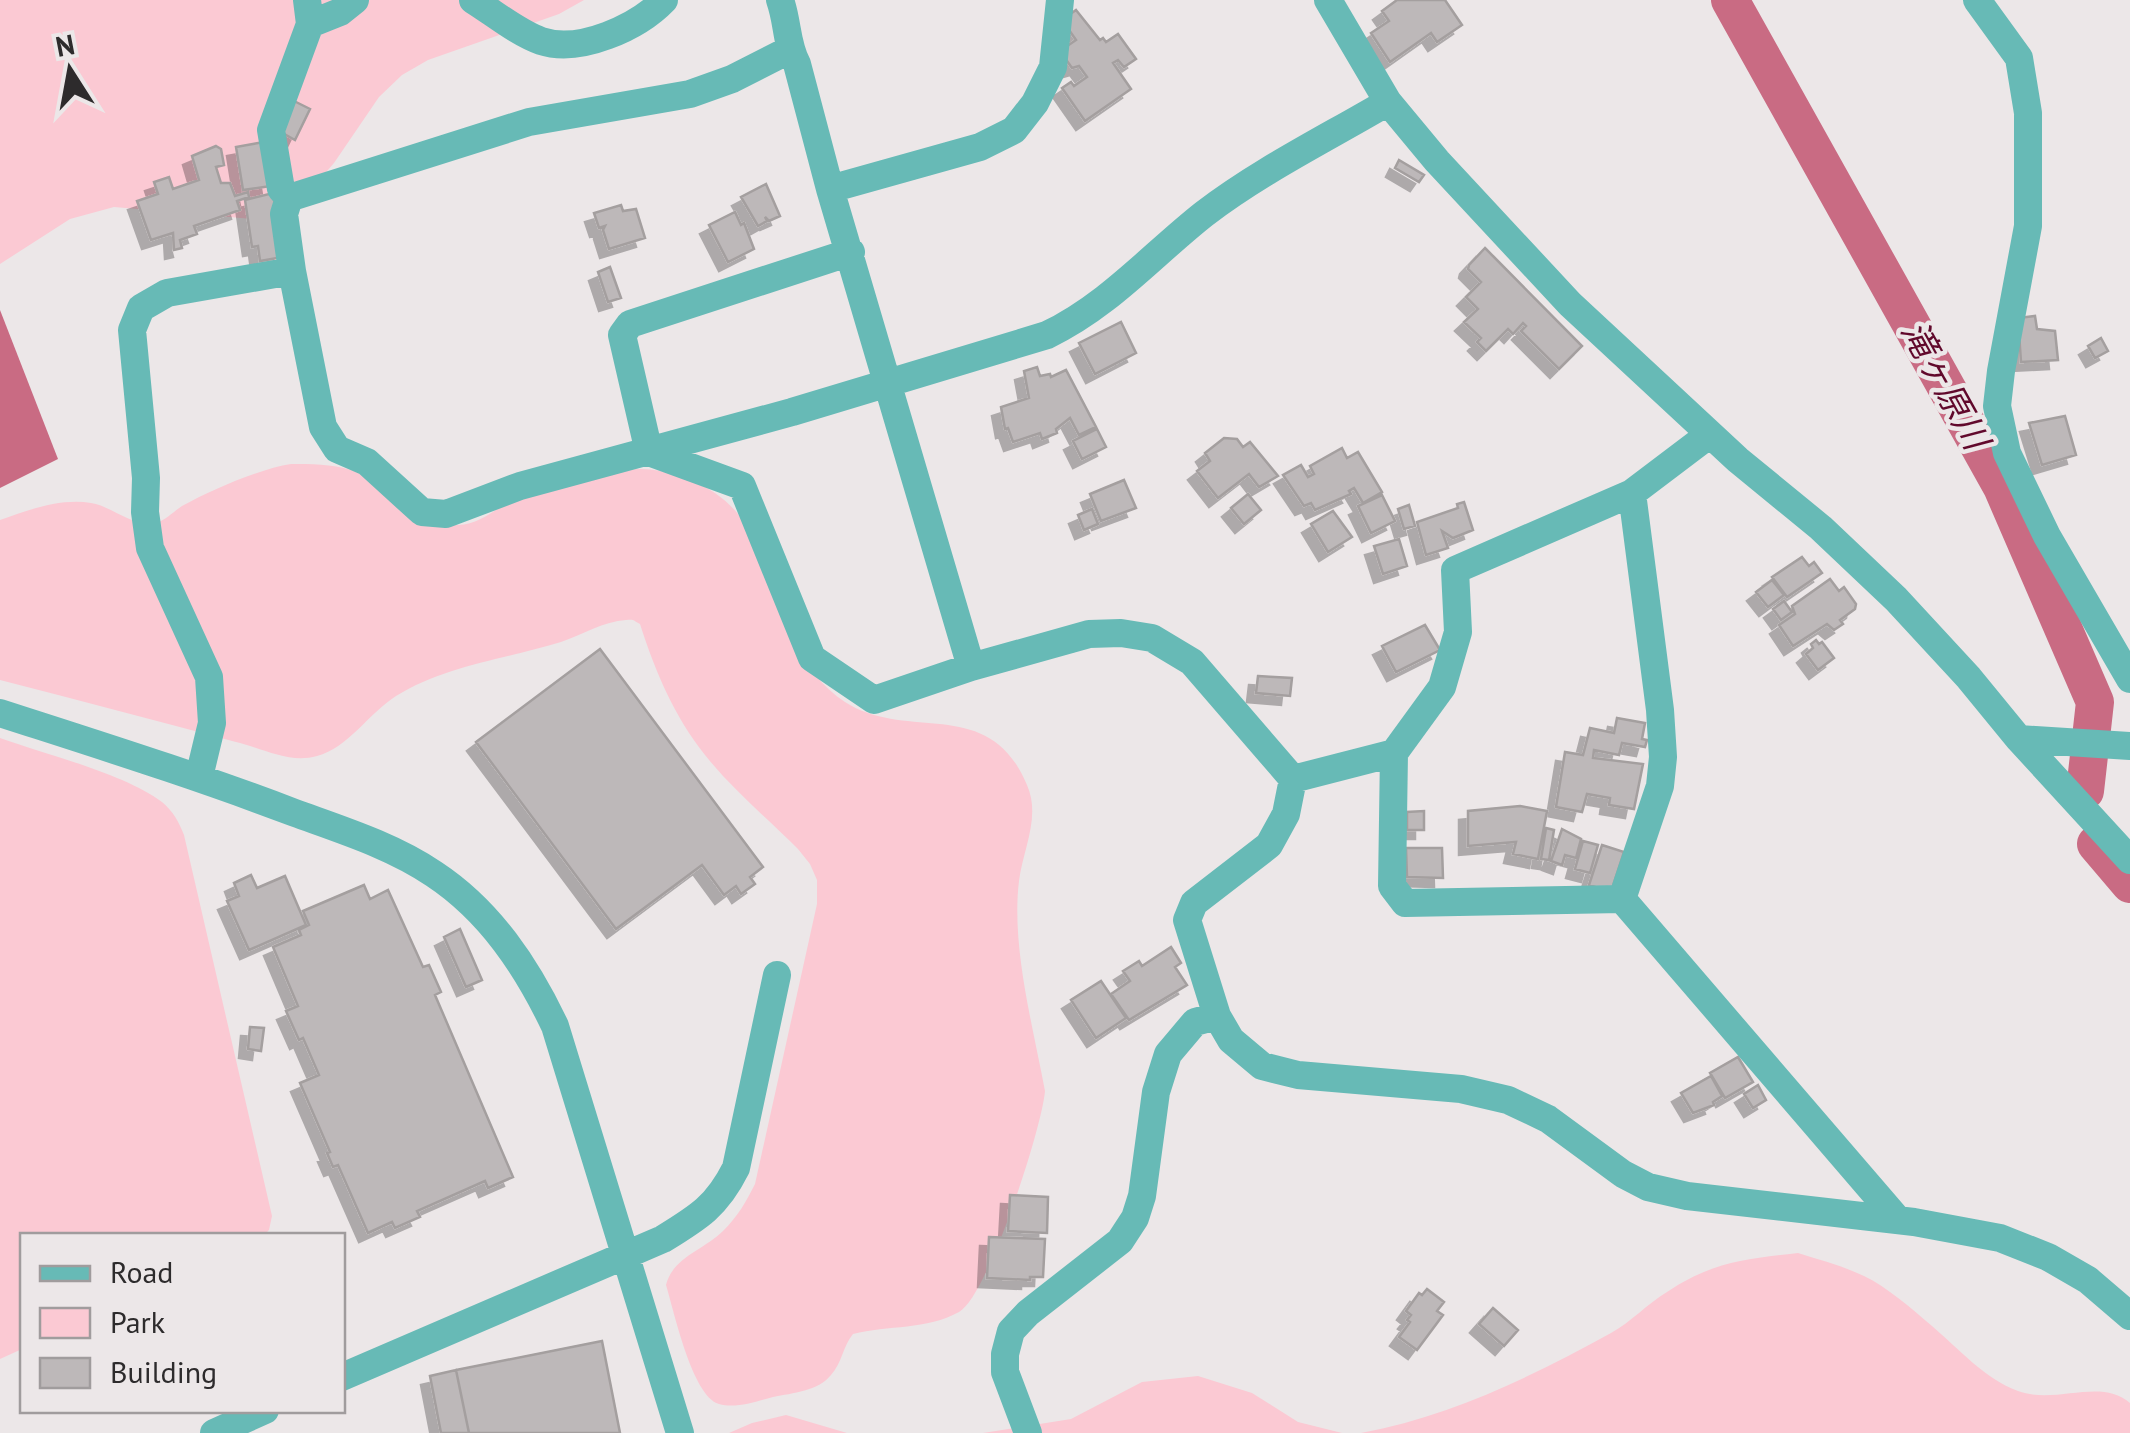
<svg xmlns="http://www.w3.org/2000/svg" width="2130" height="1433" font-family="'PT Sans','Noto Sans JP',sans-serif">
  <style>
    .green { fill: #fbc9d3 }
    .water { fill: #c96b83 }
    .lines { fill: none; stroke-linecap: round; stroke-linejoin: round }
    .river { stroke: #c96b83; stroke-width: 38 }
    .building { fill: #bdb8b9; stroke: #a49f9f; stroke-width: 2.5; filter: url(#shadow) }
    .minor { stroke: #67bab6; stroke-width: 28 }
    .labels { text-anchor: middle; stroke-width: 9; stroke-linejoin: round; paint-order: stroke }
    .water-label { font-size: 35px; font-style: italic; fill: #61092c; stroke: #ece7e8 }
  </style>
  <defs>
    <filter id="shadow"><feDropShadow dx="-9" dy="9" stdDeviation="0" flood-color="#0004"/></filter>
  </defs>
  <rect width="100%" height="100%" fill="#ece7e8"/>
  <!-- green -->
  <path class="green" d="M0 0H584L559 14 428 60 402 75 379 97 334 163 308 193 252 219 114 207 70 219 0 264Z
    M291 464C310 464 332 464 351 470 378 478 434 525 458 525 483 524 497 506 519 497 535 491 554 488 570 484 591 479 615 470 637 469 672 468 716 486 738 514 746 525 750 543 756 555 778 607 796 670 845 702 909 743 989 694 1027 785 1041 817 1023 849 1019 881 1011 947 1033 1026 1045 1091 1042 1128 988 1296 959 1312 927 1330 888 1325 853 1334 843 1346 842 1363 831 1375 818 1391 793 1393 773 1397 757 1401 736 1409 719 1404 692 1396 674 1311 666 1285 673 1257 704 1250 723 1231 738 1216 746 1202 755 1184L817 904V880L810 864 798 849C767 818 732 789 705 755 674 716 655 671 640 624 633 620 634 619 626 620 604 621 582 635 561 642 506 659 446 665 396 696 369 713 348 748 317 756 289 764 262 748 236 742 157 721 79 700 0 680V520C28 510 61 498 91 503 112 506 135 529 156 523 166 520 174 511 182 506 211 490 259 469 291 464Z
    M0 738C47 755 123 773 162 802 173 811 179 822 184 835L272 1216 269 1230 264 1235 22 1236V1349L0 1359Z
    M1798 1253C1820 1260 1843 1266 1864 1276 1887 1287 1912 1309 1932 1326 1959 1349 1985 1379 2018 1391 2056 1405 2101 1377 2130 1403V1433H1361C1451 1416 1531 1377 1611 1333 1631 1322 1647 1304 1667 1292 1712 1262 1745 1259 1798 1253Z
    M1198 1376 1252 1393 1298 1422 1342 1433H983L1071 1419 1142 1382Z
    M786 1415 847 1433H729L752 1423Z"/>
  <!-- water -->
  <path class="water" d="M0 310 58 459 0 488Z"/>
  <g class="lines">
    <!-- river -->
    <path class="river" d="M1730 0 2002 487 2095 702 2085 791
      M2096 844 2130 884"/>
  </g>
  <!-- building -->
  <path class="building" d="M1397 0H1445L1462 25 1437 42 1431 33 1390 62 1371 33 1389 21 1382 11Z
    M1076 10 1100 40 1103 38 1106 42 1118 34 1136 59 1124 67 1118 60 1113 63 1131 89 1085 121 1062 88 1071 82 1074 86 1087 77 1079 66 1072 68 1060 51 1076 40 1062 20Z
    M294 101 310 109 295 140 279 131Z
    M264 142 271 186 243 190 236 147Z
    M216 146 221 149 224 165 216 167 221 183H230L235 196 248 192 249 197 237 201 240 210 194 226 197 234 180 240 182 248 174 250 173 233 151 240 137 201 158 194 154 182 169 177 173 189 199 180 192 156Z
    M1399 160 1424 175 1419 182 1395 168Z
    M766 184 780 216 769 221 765 217 767 221 758 226 741 197Z
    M273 193 283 257 260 261 258 246 252 247 245 200Z
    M621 205 623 211 636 209 645 238 609 249 603 230 605 226 599 228 594 213Z
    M735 212 741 225 744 223 754 249 728 262 709 225Z
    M1485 248 1582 346 1559 369 1521 331 1526 326 1523 323 1513 334 1508 329 1486 351 1477 342 1481 338 1464 322 1478 309 1466 297 1481 282 1468 269 1469 265Z
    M610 267 621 298 608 302 598 272Z
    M2035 316 2037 329 2055 331 2058 360 2021 362 2018 318Z
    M1121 322 1136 353 1095 374 1079 343Z
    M2101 338 2108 351 2095 358 2088 346Z
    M1037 367 1040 376 1050 374 1051 377 1066 370 1096 427 1079 435 1070 418 1056 429 1057 433 1042 439 1040 433 1013 442 1008 428 1005 429 1001 407 1029 398 1024 371Z
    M2065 416 2076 455 2042 465 2029 423Z
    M1097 429 1106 447 1082 459 1073 441Z
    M1224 438 1237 439 1243 447 1250 442 1278 476 1259 487 1249 474 1218 498 1197 471 1210 461 1205 453Z
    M1342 448 1347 458 1358 452 1382 492 1363 503 1354 488 1349 491 1351 494 1315 510 1311 503 1304 506 1283 475 1301 465 1308 477 1314 474 1310 466Z
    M1124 480 1136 508 1101 521 1090 494Z
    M1248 494 1261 510 1244 524 1231 508Z
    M1382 495 1395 521 1371 533 1358 506Z
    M1464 502 1473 530 1453 538 1442 531 1448 548 1426 555 1417 522 1458 508 1457 504Z
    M1409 505 1415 526 1404 529 1398 509Z
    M1092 509 1098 524 1084 530 1078 515Z
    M1333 511 1352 537 1328 552 1311 524Z
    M1399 539 1407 566 1383 574 1374 546Z
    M1802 557 1809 566 1814 562 1822 573 1787 597 1772 577Z
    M1830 579 1839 591 1844 587 1856 604 1855 609 1840 620 1843 624 1834 630 1827 624 1793 646 1779 625 1795 614 1792 606Z
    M1772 580 1784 595 1768 607 1756 592Z
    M1784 601 1792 612 1781 620 1773 609Z
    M1425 625 1440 650 1396 672 1382 646Z
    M1816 640 1819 644 1822 642 1834 658 1818 670 1806 654 1813 648 1811 644Z
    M600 649 763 867 750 877 755 884 741 894 736 886 724 895 702 865 616 929 476 742Z
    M1258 676 1292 678 1290 696 1256 693Z
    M1617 718 1645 723 1642 739 1647 740 1645 747 1622 743 1619 755 1594 750 1593 758 1643 764 1634 809 1609 805 1610 798 1587 794 1582 812 1556 807 1565 752 1583 755 1590 728 1614 733Z
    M1520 806 1547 811 1538 859 1513 854 1516 842 1468 846V811Z
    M1424 811V830H1407V812Z
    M1546 828 1554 830 1549 860 1541 859Z
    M1562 829 1581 839 1576 858 1565 855 1562 865 1551 861Z
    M1583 841 1598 845 1590 873 1575 869Z
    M1602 845 1624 852 1611 892 1589 885Z
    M1406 848H1442L1443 878 1407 877Z
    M251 875 257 888 285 876 306 925 249 950 227 901 239 896 234 883Z
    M364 885 370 899 388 890 423 967 429 965 441 992 435 995 513 1177 488 1188 485 1181 417 1211 420 1217 395 1228 392 1222 368 1233 338 1165 333 1167 327 1153 330 1152 300 1083 319 1075 303 1038 299 1040 286 1011 298 1006 273 947 301 935 299 930 309 925 303 911Z
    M460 929 482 980 466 987 444 937Z
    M1171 947 1181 963 1175 967 1187 985 1129 1020 1111 994 1130 981 1123 971 1139 961 1142 966Z
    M1101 981 1126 1018 1096 1038 1071 1000Z
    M250 1027 264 1028 261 1051 248 1049Z
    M1738 1057 1753 1082 1725 1098 1710 1073Z
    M1711 1076 1722 1096 1713 1102 1714 1105 1693 1113 1681 1093Z
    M1758 1085 1766 1100 1753 1108 1744 1094Z
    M1010 1195 1048 1197 1047 1233 1008 1231Z
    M989 1237 1045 1239 1043 1277H1030V1280L987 1278Z
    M1427 1289 1444 1302 1437 1311 1443 1315 1417 1350 1399 1337 1410 1322 1407 1320 1411 1315 1406 1311 1419 1293 1422 1295Z
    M1493 1308 1518 1330 1504 1346 1479 1324Z
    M602 1341 620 1433H469L456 1370Z
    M456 1370 469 1433H441L430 1376Z"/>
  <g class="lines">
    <!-- minor -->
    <path class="minor" d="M473 0C494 13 518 33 541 41 580 54 638 27 664 0
      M780 0C788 22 786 44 797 64L830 189
      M1060 0 1053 67 1035 103 1014 130 980 147 830 189 971 667 1089 634 1121 633 1152 638 1192 662 1293 779 1286 814 1269 845 1194 903 1187 920 1217 1016 1231 1040 1262 1066 1298 1075 1461 1089 1508 1100 1548 1119 1623 1174 1648 1187 1687 1196 1914 1222 2000 1238 2048 1257 2088 1280 2130 1316
      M1328 0 1388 102 1437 161 1570 304 1738 460 1821 528 1896 599 1969 678 2019 739 2130 746
      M1977 0 2019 58 2028 113V226L2001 371 1997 406 2007 453 2047 536 2130 679
      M310 24 340 12 355 0
      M789 50 732 79 690 94 529 122 289 198 284 214 292 271 323 427 337 449 367 462 422 512 446 514 520 486 792 412 1047 335C1108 306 1152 255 1204 214 1260 171 1327 138 1388 102
      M289 198 281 189 271 130 310 24 307 0
      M851 252 630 324 622 335 649 452 742 486 812 658 874 700 971 667
      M1632 493 1710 434
      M0 713C99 745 198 776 295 813 342 830 393 846 434 874 490 911 527 967 555 1026L680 1433
      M2019 739 2130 860
      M199 777 212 723 209 677 150 548 145 512 146 478 132 330 141 308 167 293 292 271
      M1293 779 1394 753
      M1622 899 1660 786 1663 757 1660 710 1632 493 1455 570 1458 632 1442 687 1394 753 1392 886 1405 903 1622 899 1898 1220
      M342 1377 663 1239C699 1217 717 1206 736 1168L777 975
      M214 1433 265 1410
      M1028 1433 1005 1372V1354L1011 1331 1028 1313 1120 1241 1135 1218 1142 1196 1156 1092 1168 1054 1195 1022 1217 1016"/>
  </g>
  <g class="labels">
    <!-- water labels -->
    <g class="water-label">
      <text transform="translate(1945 385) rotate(61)" y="12">滝ヶ原川</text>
    </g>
  </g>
  <!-- legend -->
  <rect x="20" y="1233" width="325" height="180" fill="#ece7e8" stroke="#a09c9d" stroke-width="2.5"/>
  <rect x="40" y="1266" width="50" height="15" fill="#67bab6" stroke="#a09c9d" stroke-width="2.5"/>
  <text x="110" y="1283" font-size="30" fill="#2d2b2c">Road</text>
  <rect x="40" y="1308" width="50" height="30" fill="#fbc9d3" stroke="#a09c9d" stroke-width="2.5"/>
  <text x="110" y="1333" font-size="30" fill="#2d2b2c">Park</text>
  <rect x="40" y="1358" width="50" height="30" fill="#bdb8b9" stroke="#a09c9d" stroke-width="2.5"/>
  <text x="110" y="1383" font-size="30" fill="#2d2b2c">Building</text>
  <!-- north arrow -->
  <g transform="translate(70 70) rotate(349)" stroke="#ece7e8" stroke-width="8" paint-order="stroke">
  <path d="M0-8L18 38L0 25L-18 38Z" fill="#2d2b2c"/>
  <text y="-15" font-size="28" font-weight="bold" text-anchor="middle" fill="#2d2b2c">N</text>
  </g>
</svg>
